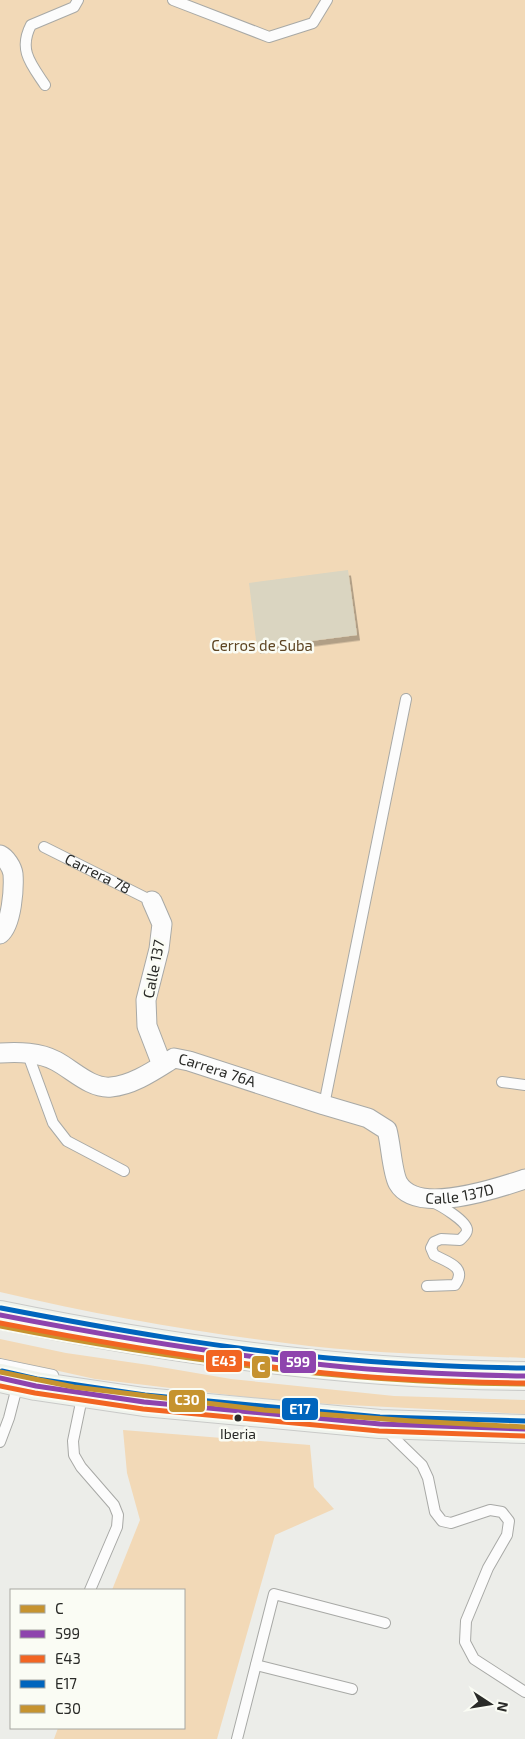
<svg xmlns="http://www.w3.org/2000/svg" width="525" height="1739" font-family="'Exo 2',sans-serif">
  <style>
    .green { fill: #f2d9b7 }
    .building { fill: #dad5c1; filter: url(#shadow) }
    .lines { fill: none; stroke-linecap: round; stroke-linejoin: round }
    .lane-casing { stroke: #a8a9a6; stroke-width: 12 }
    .street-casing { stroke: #a8a9a6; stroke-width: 21 }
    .primary-casing { stroke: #c9cac8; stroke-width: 30 }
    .lane { stroke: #fcfcfc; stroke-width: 10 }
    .street { stroke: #fcfcfc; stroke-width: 19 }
    .primary { stroke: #eff3ed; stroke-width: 28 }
    .bus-1-casing { stroke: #fafcf4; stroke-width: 9 }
    .bus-2-casing { stroke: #fafcf4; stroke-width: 9 }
    .bus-3-casing { stroke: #fafcf4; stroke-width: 9 }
    .bus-4-casing { stroke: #fafcf4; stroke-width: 9 }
    .bus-5-casing { stroke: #fafcf4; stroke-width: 9 }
    .bus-1 { stroke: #c6932f; stroke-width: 5 }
    .bus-2 { stroke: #8e44ad; stroke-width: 5 }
    .bus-3 { stroke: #f26522; stroke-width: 5 }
    .bus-4 { stroke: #0065bd; stroke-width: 5 }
    .bus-5 { stroke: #c6932f; stroke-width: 5 }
    .bus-dot { fill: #2a2b28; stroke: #fafcf4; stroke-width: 2 }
    .labels { text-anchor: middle; stroke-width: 5; stroke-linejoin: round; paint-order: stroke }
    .bus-label { font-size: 14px; fill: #2a2b28; stroke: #fafcf4 }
    .park-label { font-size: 15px; fill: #5d4422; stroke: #fafcf4 }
    .street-label { font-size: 15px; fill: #2a2b28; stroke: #fafcf4 }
    .line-badge { stroke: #fafcf4; stroke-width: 2 }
    .badge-label { font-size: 14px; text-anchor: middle; font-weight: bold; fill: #fff }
  </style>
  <defs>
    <filter id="shadow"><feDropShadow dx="3" dy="5.5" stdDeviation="0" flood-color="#0004"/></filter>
  </defs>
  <rect width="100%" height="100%" fill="#ecede9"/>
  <!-- green -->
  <path class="green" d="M0 0H525V1358C453 1355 381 1354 309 1346 205 1334 102 1316 0 1292Z
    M0 1339 66 1353 149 1365 231 1379 394 1396 525 1400V1414L329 1404 263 1399 95 1379 0 1358Z
    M123 1430 310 1445 314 1487 334 1509 275 1535 217 1739H54L58 1728H184V1590H112L140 1520 127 1473Z"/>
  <!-- building -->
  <path class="building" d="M348 570 357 635 257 648 249 583Z"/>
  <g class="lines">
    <!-- lane casing -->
    <g class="lane-casing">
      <g id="lane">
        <path d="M173 0 269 37 313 23 327 0"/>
        <path d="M45 85C31 64 18 50 31 25L74 7 78 0"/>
        <path id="s1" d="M44 847 152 901"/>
        <path d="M27 1052 53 1123 67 1141 124 1171"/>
        <path d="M502 1082 525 1085"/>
        <path d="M324 1105 406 699"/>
        <path d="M427 1286 455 1285C468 1267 447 1262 434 1255L431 1248 434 1242 441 1239 460 1240C463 1237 467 1234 467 1230 467 1221 440 1205 432 1202"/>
        <path d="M0 1364 53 1375"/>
        <path d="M83 1393 73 1441 74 1455 81 1467 114 1505 118 1515 117 1527 90 1590"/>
        <path d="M385 1429 422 1465 428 1478 435 1512 442 1521 451 1523 490 1510 502 1512 509 1521 507 1535 488 1568 466 1621 465 1642 474 1659 525 1692"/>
        <path d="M0 1442 9 1418 18 1383"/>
        <path d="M256 1665 352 1689"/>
        <path d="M237 1739 274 1594 385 1623"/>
      </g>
    </g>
    <!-- street casing -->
    <g class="street-casing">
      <g id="street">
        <path d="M0 855C6 858 12 867 13 874 14 888 12 924 0 934"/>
        <path d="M152 901 162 924 159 949 146 1000 147 1026 162 1065"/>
        <path id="s2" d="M0 1053C19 1052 39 1052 56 1061 73 1070 91 1089 111 1087 134 1085 156 1069 174 1058L189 1061 324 1105 368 1118 387 1130C391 1144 392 1172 398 1183 417 1216 498 1188 525 1179"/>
      </g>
    </g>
    <!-- primary casing -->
    <g class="primary-casing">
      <path id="primary" d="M0 1315C172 1350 349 1375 525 1376
        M0 1378 36 1386 144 1402 380 1424 525 1429"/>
    </g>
    <!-- lane -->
    <use href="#lane" class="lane"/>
    <!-- street -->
    <use href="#street" class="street"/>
    <!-- primary -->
    <use href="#primary" class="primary"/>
    <!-- bus-1 casing -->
    <g class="bus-1-casing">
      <path id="bus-1" d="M0 1326C173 1360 349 1383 525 1384"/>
    </g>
    <!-- bus-2 casing -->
    <g class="bus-2-casing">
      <path id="bus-2" d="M0 1315C108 1336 216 1354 325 1365 391 1372 458 1375 525 1376
        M0 1378 36 1386 144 1402 380 1424 525 1429"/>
    </g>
    <!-- bus-3 casing -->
    <g class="bus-3-casing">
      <path id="bus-3" d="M0 1323C108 1344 216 1362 325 1373 391 1380 458 1382 525 1383
        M0 1386 35 1393 143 1409 379 1431 525 1436"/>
    </g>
    <!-- bus-4 casing -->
    <g class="bus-4-casing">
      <path id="bus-4" d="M1 1308C110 1329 218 1348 328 1358 393 1364 459 1367 525 1368
        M2 1371 37 1379 145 1395 380 1417 525 1421"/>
    </g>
    <!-- bus-5 casing -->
    <g class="bus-5-casing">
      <path id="bus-5" d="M0 1372 74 1387 264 1410 412 1421 525 1427"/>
    </g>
    <!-- bus-1 -->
    <use href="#bus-1" class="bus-1"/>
    <!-- bus-2 -->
    <use href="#bus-2" class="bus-2"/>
    <!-- bus-3 -->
    <use href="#bus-3" class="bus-3"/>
    <!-- bus-4 -->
    <use href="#bus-4" class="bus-4"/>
    <!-- bus-5 -->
    <use href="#bus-5" class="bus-5"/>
  </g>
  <!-- markers -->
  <circle class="bus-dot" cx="238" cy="1418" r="4.5"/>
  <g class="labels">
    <!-- bus labels -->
    <g class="bus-label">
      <text x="238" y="1439">Iberia</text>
    </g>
    <!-- park labels -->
    <g class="park-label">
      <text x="262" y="651">Cerros de Suba</text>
    </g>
    <!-- street labels -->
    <g class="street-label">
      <text dy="5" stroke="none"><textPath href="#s1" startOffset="60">Carrera 78</textPath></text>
      <text transform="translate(154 969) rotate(-79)" y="5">Calle 137</text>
      <text dy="5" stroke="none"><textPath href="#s2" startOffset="234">Carrera 76A</textPath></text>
      <text dy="5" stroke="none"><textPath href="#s2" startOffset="536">Calle 137D</textPath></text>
    </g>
  </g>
  <g class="line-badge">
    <rect x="205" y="1349" width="38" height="24" rx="5" fill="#f26522"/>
    <rect x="279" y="1350" width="38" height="24" rx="5" fill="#8e44ad"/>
    <rect x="251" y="1355" width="20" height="24" rx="5" fill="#c6932f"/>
    <rect x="168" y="1389" width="38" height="24" rx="5" fill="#c6932f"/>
    <rect x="281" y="1397" width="38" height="24" rx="5" fill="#0065bd"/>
  </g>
  <g class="badge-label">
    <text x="224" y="1366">E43</text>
    <text x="298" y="1367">599</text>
    <text x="261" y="1372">C</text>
    <text x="187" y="1405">C30</text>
    <text x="300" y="1414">E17</text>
  </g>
  <!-- legend -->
  <rect x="10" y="1589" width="175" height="140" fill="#fafcf4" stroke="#a7a8a2"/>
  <rect x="20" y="1605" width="25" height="8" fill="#c6932f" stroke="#a7a8a2"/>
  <text x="55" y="1614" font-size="15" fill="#2a2b28">C</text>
  <rect x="20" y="1630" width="25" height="8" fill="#8e44ad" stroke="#a7a8a2"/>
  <text x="55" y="1639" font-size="15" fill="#2a2b28">599</text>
  <rect x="20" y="1655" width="25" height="8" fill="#f26522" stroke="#a7a8a2"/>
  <text x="55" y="1664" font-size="15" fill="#2a2b28">E43</text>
  <rect x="20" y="1680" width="25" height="8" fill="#0065bd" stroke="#a7a8a2"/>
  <text x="55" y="1689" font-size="15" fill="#2a2b28">E17</text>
  <rect x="20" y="1705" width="25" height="8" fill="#c6932f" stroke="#a7a8a2"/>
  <text x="55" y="1714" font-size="15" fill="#2a2b28">C30</text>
  <!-- north arrow -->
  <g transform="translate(490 1704) rotate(102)" stroke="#fafcf4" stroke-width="4" paint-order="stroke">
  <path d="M0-4L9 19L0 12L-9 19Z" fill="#2a2b28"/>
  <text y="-8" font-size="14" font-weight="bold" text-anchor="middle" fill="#2a2b28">N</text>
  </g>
</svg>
